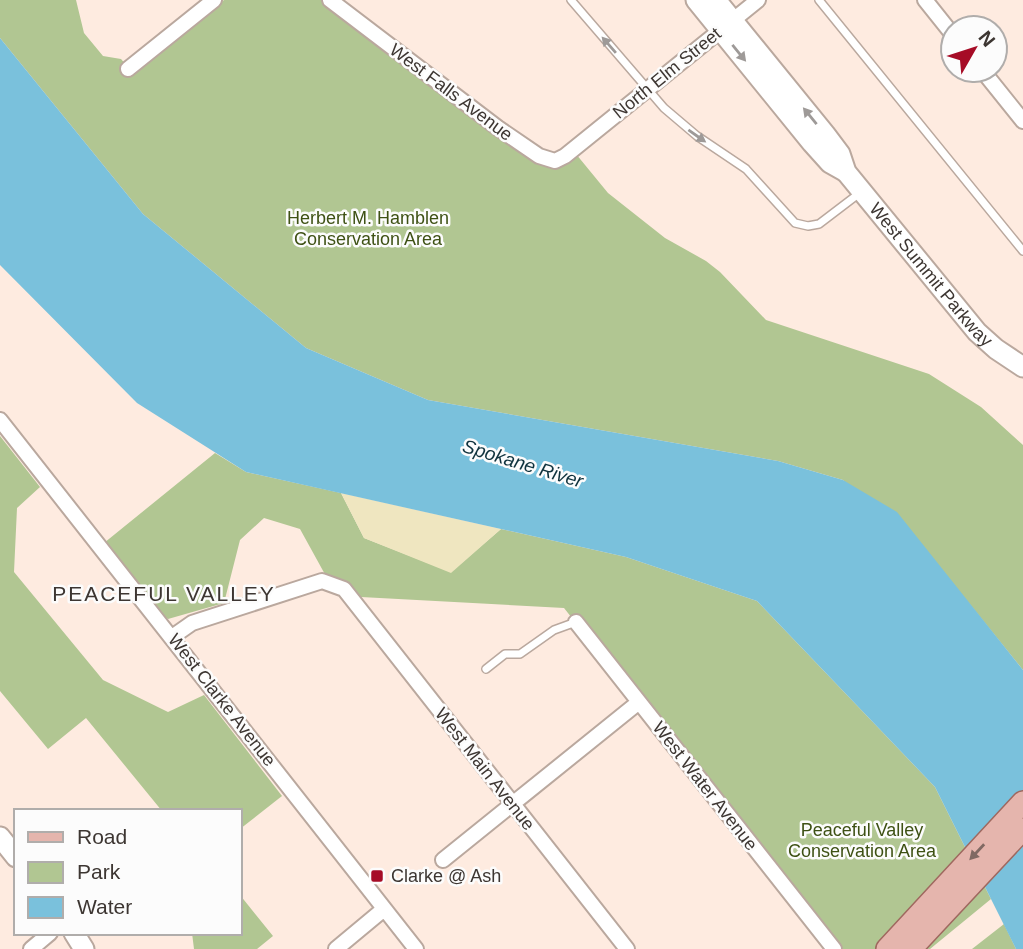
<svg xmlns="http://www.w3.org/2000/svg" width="1023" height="949" font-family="Helvetica,sans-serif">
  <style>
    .green { fill: #b1c692 }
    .sand { fill: #efe6c0 }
    .water { fill: #7ac1dc }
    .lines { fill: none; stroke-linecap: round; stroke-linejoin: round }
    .lane-casing { stroke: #baa89e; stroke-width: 10 }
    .street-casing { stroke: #baa89e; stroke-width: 18 }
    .secondary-casing { stroke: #baa89e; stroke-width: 23 }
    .primary-casing { stroke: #9f685f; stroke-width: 24 }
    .lane { stroke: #fff; stroke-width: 7 }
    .street { stroke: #fff; stroke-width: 14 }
    .secondary { stroke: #fff; stroke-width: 19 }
    .primary { stroke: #e5b5ad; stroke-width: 21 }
    .oneway { fill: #9e9a98 }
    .oneway2 { fill: #806963 }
    .poi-dot { fill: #a60c26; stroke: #fcfcfc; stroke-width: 2.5 }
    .labels { text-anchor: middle; stroke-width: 5; stroke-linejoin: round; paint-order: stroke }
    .street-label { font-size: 18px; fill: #3d3632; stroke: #fcfcfc }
    .park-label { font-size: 18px; fill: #3e5114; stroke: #fcfcfc }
    .poi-label { font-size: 18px; fill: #3d3632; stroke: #fcfcfc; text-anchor: start }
    .water-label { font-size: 19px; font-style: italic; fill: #10333e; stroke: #fcfcfc }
    .quarter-label { font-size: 21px; letter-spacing: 2px; fill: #3d3632; stroke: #fcfcfc }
  </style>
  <rect width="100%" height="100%" fill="#feebe0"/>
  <!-- green -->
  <path class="green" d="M0 0H76L84 33 103 56 121 59 134 74 224 0H323L478 118 554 167 561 166 576 154 608 193 665 238 706 261 720 272 766 320 929 374 981 407 1023 445V670L968 602 843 480 778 461 428 400 306 348 143 214 0 38Z
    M0 436 40 487 17 508 14 572 103 680 168 712 204 695 282 796 240 829V811H162L86 718 48 749 0 691Z
    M215 453 246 472 341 493 364 538 451 572 501 529 626 557 757 601 935 787 991 899 930 949H834L564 608 361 597 346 586 327 578 300 529 264 518 240 540 224 603 168 619 159 612 104 543Z
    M240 895 273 936 257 949H194L192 933H240Z
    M1004 924 1016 949H972Z"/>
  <!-- sand -->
  <path class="sand" d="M341 493 501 529 451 573 364 538Z"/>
  <!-- water -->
  <path class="water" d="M0 38 143 214 306 348 428 400 778 461 843 480 897 512 1023 670V949H1016L935 787 757 601 626 557 246 472 137 403 0 265Z"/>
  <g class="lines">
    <!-- lane casing -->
    <g class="lane-casing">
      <path id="lane" d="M571 0 664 108 697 136 746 169 795 223 808 226 819 224 861 192
        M819 0 1023 251
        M486 669 505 654H520L554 630 576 622"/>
    </g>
    <!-- street casing -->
    <g class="street-casing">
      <path id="street" d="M330 0 498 128 539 156 555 161 565 156 758 0
        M925 0 953 35
        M128 69 214 0
        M982 70 1023 121
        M0 420 416 949
        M576 622 834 949
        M172 637 192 623 322 581 344 589 627 949
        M443 860 639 702
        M31 949 50 933
        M336 949 384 909"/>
    </g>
    <!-- secondary casing -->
    <g class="secondary-casing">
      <g id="secondary">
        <path d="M696 0 812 143 830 163 846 172"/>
        <path id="s1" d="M716 0 825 134 840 154 846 172 977 332 996 349 1023 367"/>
        <path d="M0 837 16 857"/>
        <path d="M74 933 84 949"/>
      </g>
    </g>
    <!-- primary casing -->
    <g class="primary-casing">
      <path id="primary" d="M887 949 1023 802
        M911 949 1023 829"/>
    </g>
    <!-- lane -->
    <use href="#lane" class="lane"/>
    <!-- street -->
    <use href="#street" class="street"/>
    <!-- secondary -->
    <use href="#secondary" class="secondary"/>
    <!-- primary -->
    <use href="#primary" class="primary"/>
  </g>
  <!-- one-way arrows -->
  <defs><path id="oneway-solid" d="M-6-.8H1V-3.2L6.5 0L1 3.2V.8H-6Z" transform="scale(1.75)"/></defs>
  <g class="oneway">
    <use href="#oneway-solid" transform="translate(609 45) rotate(-131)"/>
    <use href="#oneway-solid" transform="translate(739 53) rotate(51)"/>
    <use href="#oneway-solid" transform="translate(810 116) rotate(-129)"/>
    <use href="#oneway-solid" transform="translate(697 136) rotate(35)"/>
  </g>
  <use class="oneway2" href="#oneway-solid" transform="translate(977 852) rotate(133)"/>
  <!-- markers -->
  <rect class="poi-dot" x="370" y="869" width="14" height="14" rx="3.5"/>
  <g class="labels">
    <!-- street labels -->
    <g class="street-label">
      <text transform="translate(667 73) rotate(-39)" y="6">North Elm Street</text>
      <text transform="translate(451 92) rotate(37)" y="6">West Falls Avenue</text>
      <text dy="6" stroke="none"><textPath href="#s1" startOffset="350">West Summit Parkway</textPath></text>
      <text transform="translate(222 700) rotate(52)" y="6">West Clarke Avenue</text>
      <text transform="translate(485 769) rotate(52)" y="6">West Main Avenue</text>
      <text transform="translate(705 786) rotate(52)" y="6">West Water Avenue</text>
    </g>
    <!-- park labels -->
    <g class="park-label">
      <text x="368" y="224">Herbert M. Hamblen<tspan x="368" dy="21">Conservation Area</tspan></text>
      <text x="862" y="836">Peaceful Valley<tspan x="862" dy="21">Conservation Area</tspan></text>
    </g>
    <!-- poi labels -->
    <g class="poi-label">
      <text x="391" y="882">Clarke @ Ash</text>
    </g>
    <!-- water labels -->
    <g class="water-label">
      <text transform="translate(523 463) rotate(17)" y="7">Spokane River</text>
    </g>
    <!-- quarter labels -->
    <g class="quarter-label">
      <text x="164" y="601">PEACEFUL VALLEY</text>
    </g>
  </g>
  <!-- legend -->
  <rect x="14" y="809" width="228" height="126" fill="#fcfcfc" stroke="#b0adab" stroke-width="2"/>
  <rect x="28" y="832" width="35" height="10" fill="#e5b5ad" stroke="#b0adab" stroke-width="2"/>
  <text x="77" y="844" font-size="21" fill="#3d3632">Road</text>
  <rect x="28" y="862" width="35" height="21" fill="#b1c692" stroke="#b0adab" stroke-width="2"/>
  <text x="77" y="879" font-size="21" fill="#3d3632">Park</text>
  <rect x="28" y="897" width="35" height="21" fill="#7ac1dc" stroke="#b0adab" stroke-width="2"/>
  <text x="77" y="914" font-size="21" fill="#3d3632">Water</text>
  <!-- north arrow -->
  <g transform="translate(974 49) rotate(51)"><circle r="33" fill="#fcfcfc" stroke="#b0adab" stroke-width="2"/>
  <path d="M0-5L12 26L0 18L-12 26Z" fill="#a60c26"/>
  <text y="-10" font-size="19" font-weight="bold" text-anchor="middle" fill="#3d3632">N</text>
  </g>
</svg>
